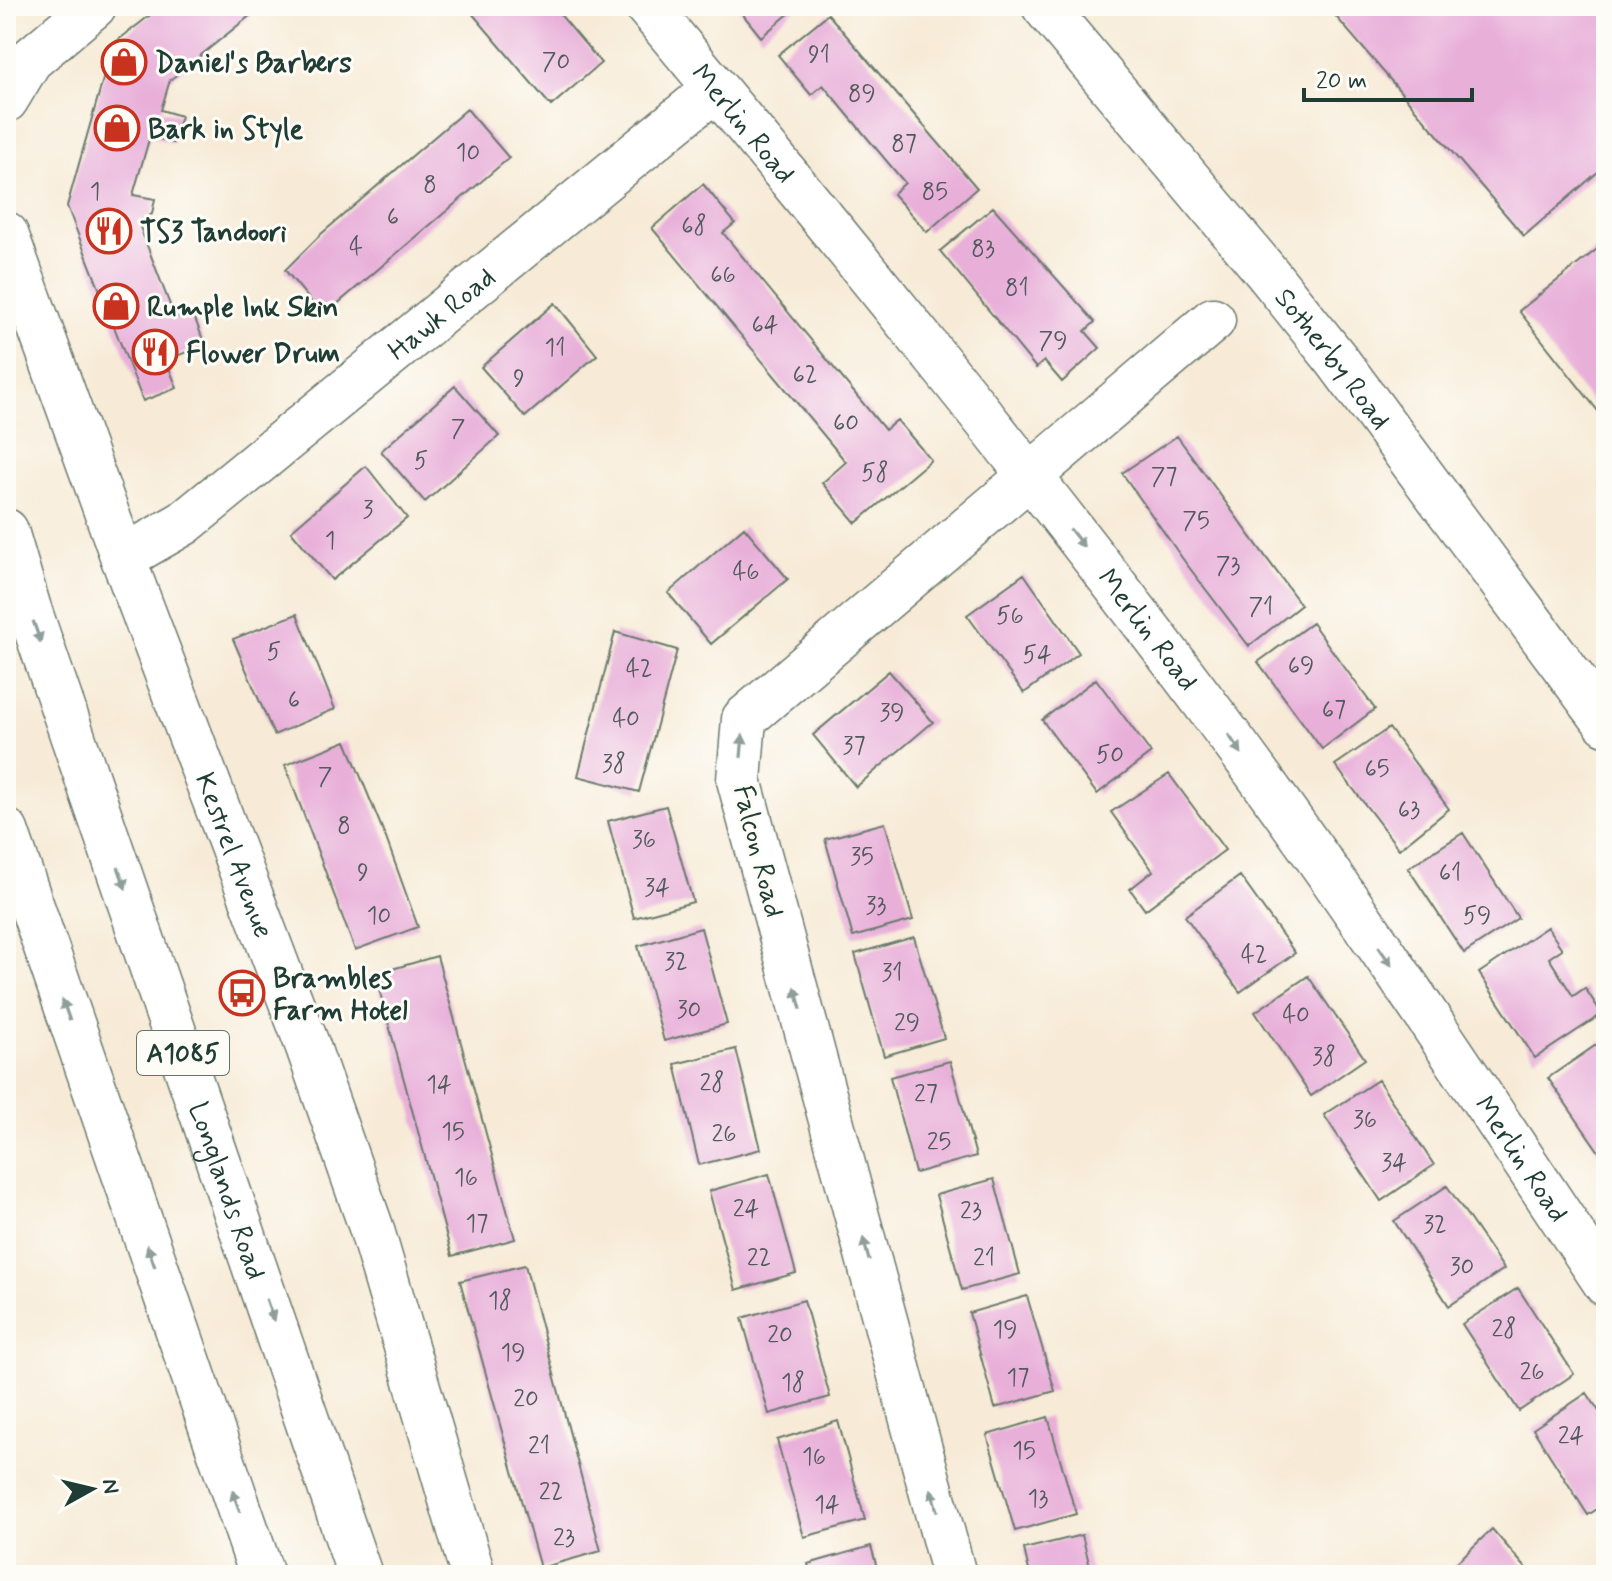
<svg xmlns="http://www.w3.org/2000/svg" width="1612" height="1581" font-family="Mynerve,sans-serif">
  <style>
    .building { fill: #e8afd9 }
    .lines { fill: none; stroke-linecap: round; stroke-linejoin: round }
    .minor-casing { stroke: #6b7a6d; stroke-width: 47 }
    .major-casing { stroke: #6b7a6d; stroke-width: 47 }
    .minor { stroke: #fff; stroke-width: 44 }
    .major { stroke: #fff; stroke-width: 44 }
    .oneway { fill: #8f9e9a }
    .labels { text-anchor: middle; stroke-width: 6; stroke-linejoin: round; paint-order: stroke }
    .number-label { font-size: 24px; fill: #515a5d }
    .shield { fill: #fdfcf7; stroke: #62766e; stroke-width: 2 }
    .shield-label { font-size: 26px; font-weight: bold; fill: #1f3d34 }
    .poi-label { font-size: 28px; font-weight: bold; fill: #1f3d34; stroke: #fdfcf7; text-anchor: start }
    .street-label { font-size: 28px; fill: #1f3d34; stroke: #fdfcf7 }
  </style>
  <rect width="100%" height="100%" fill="#fdfcf7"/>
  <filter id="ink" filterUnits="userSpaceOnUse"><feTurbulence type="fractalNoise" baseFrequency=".0125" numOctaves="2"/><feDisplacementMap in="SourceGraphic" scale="16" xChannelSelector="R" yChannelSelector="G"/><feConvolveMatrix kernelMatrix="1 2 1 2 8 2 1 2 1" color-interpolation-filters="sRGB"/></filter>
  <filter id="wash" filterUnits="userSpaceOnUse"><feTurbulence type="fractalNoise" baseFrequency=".006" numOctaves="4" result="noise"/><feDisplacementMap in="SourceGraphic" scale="32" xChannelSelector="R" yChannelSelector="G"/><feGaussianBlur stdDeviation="1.8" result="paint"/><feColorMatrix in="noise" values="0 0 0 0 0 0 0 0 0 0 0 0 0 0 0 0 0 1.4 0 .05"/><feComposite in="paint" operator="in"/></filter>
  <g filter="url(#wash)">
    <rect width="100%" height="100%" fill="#f7ebd7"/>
    <g id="blocks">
      <!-- building -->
      <path class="building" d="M162 6H262L170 80 161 110 181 116 173 143 150 136 133 195 155 199 152 214 138 222 175 318 192 311 205 345 166 360 177 388 143 401 67 206 113 44Z
        M478 6H553L601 63 551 106 471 12Z
        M736 6H798L761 37Z
        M1327 6H1606V165L1524 236Z
        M828 14 977 188 927 232 893 194 905 183 823 85 811 95 778 55Z
        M467 109 509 158 323 316 285 270 320 235Z
        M703 184 735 223 723 233 885 430 897 420 931 460 856 523 822 483 846 462 652 228Z
        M993 207 1095 322 1085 331 1100 348 1062 382 1044 361 1036 368 940 251Z
        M1606 242V421L1519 311Z
        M555 303 597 355 525 417 481 367Z
        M455 386 499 436 425 502 381 451Z
        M1177 436 1301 605 1249 646 1185 562 1122 473Z
        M366 466 407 518 332 580 291 531Z
        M744 527 788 579 711 644 668 593Z
        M1024 574 1079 653 1024 693 967 615Z
        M297 614 335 709 274 735 233 639Z
        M1312 623 1375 709 1322 749 1258 662Z
        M615 632 677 650 639 792 578 776Z
        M889 671 933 722 856 787 813 735Z
        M1096 679 1151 753 1097 794 1042 720Z
        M1389 728 1449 809 1399 849 1335 765Z
        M346 741 386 838 418 927 355 950 285 765Z
        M1169 774 1225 850 1145 910 1130 889 1153 871 1111 812Z
        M666 806 693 902 634 918 608 821Z
        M885 823 913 920 853 937 825 839Z
        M1463 833 1518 918 1464 953 1408 868Z
        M1240 876 1295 953 1240 992 1185 916Z
        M1547 927 1562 949 1549 958 1573 996 1585 988 1602 1014 1535 1058 1479 973Z
        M701 928 727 1024 664 1041 638 946Z
        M914 937 944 1038 884 1056 855 954Z
        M437 956 515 1239 452 1256 375 974Z
        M1308 976 1365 1059 1311 1096 1255 1012Z
        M1602 1041 1606 1047V1162L1548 1078Z
        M736 1049 761 1149 699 1165 675 1064Z
        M950 1061 976 1156 915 1173 890 1077Z
        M1378 1080 1434 1165 1381 1201 1324 1115Z
        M769 1174 796 1273 736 1290 709 1191Z
        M994 1179 1020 1274 962 1290 936 1195Z
        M1447 1186 1504 1269 1449 1306 1394 1221Z
        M525 1265 601 1551 540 1568 460 1281Z
        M1518 1288 1574 1374 1519 1411 1462 1324Z
        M1027 1296 1055 1391 995 1408 969 1313Z
        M804 1300 830 1397 769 1414 742 1318Z
        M1587 1393 1606 1422V1503L1588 1515 1533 1429Z
        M1048 1417 1076 1514 1015 1531 987 1435Z
        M838 1421 865 1520 804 1537 777 1440Z
        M1492 1529 1532 1575H1443L1453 1566Z
        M1082 1535 1092 1575H1030L1024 1549Z
        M871 1546 879 1575H811L808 1564Z"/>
    </g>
  </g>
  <g filter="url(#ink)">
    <use href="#blocks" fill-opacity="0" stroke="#6b7a6d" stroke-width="2"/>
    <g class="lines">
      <!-- minor casing -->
      <g class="minor-casing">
        <g id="minor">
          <path id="s1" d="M647 6C842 240 1036 477 1219 722 1355 904 1480 1095 1606 1284"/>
          <path id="s2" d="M1044 6 1268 274 1336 359 1606 723"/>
          <path d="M6 100 30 60 94 6"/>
          <path id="s3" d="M6 234 123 558 308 1047 371 1227 473 1575"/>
          <path id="s4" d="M123 558 184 523 715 89"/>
          <path d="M954 1575 739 780 744 719 1213 320"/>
        </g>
      </g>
      <!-- major casing -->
      <g class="major-casing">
        <g id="major">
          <path id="s5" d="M6 531 29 609 360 1575"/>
          <path d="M6 831 262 1575"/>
        </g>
      </g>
      <!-- minor -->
      <use href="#minor" class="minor"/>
      <!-- major -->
      <use href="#major" class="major"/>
    </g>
    <!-- one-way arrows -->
    <defs><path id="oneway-solid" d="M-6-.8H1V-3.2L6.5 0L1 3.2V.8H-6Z" transform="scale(2)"/></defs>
    <g class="oneway">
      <use href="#oneway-solid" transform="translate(1077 538) rotate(52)"/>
      <use href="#oneway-solid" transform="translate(37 632) rotate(71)"/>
      <use href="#oneway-solid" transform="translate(1235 744) rotate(55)"/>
      <use href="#oneway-solid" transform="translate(742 746) rotate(-85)"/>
      <use href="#oneway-solid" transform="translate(122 878) rotate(71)"/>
      <use href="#oneway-solid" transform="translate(1385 956) rotate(55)"/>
      <use href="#oneway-solid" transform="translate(798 998) rotate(-105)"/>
      <use href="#oneway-solid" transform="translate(66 1010) rotate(-109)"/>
      <use href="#oneway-solid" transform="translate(866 1249) rotate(-105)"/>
      <use href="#oneway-solid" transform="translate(151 1256) rotate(-109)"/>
      <use href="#oneway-solid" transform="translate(270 1310) rotate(71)"/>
      <use href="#oneway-solid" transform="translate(934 1500) rotate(-105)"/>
      <use href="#oneway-solid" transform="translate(236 1501) rotate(-109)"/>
    </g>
  </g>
  <!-- icons -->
  <defs>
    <g id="shop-ring" transform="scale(2.3)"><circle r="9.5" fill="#fdfcf7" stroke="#c8321e" stroke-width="1.5"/><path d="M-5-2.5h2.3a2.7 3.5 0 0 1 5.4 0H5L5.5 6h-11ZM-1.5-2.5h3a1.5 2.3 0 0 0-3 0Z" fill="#c8321e"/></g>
    <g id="restaurant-ring" transform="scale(2.3)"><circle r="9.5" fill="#fdfcf7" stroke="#c8321e" stroke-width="1.5"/><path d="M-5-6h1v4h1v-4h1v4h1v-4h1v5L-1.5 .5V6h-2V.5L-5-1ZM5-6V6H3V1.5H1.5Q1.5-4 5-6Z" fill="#c8321e"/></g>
    <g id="bus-ring" transform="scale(2.3)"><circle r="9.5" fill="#fdfcf7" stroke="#c8321e" stroke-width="1.5"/><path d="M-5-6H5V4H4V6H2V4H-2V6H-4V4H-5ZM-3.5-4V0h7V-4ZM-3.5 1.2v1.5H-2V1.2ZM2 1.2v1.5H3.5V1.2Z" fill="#c8321e"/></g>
  </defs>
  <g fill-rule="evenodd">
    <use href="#shop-ring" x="124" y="62"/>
    <use href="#shop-ring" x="117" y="128"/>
    <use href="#restaurant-ring" x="109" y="231"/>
    <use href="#shop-ring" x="116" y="306"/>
    <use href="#restaurant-ring" x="155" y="352"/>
    <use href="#bus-ring" x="242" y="993"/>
  </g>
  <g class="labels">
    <!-- number labels -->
    <g class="number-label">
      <text x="819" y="62">91</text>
      <text x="556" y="69">70</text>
      <text x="862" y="101">89</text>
      <text x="904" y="151">87</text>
      <text x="468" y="160">10</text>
      <text x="430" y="192">8</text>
      <text x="95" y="199">1</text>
      <text x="935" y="199">85</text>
      <text x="393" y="224">6</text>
      <text x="694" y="233">68</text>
      <text x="356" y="254">4</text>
      <text x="983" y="256">83</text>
      <text x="723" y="282">66</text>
      <text x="1017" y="295">81</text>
      <text x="765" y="332">64</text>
      <text x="1053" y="348">79</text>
      <text x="555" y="355">11</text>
      <text x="805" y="382">62</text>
      <text x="519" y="386">9</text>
      <text x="846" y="430">60</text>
      <text x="458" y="436">7</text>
      <text x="421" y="468">5</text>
      <text x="875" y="480">58</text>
      <text x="1164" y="484">77</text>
      <text x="368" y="517">3</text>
      <text x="1196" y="528">75</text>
      <text x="330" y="548">1</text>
      <text x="1228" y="573">73</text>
      <text x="746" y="579">46</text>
      <text x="1261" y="614">71</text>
      <text x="1010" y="623">56</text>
      <text x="274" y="659">5</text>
      <text x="1037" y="662">54</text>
      <text x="1301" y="673">69</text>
      <text x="639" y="676">42</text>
      <text x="294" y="707">6</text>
      <text x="1334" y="717">67</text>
      <text x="892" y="720">39</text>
      <text x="626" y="726">40</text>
      <text x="854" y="753">37</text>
      <text x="1110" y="762">50</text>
      <text x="614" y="771">38</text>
      <text x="1377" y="776">65</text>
      <text x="325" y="784">7</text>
      <text x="1409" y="817">63</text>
      <text x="344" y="833">8</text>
      <text x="644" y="847">36</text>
      <text x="862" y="864">35</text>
      <text x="363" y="880">9</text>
      <text x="1450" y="880">61</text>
      <text x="657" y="895">34</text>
      <text x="876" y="913">33</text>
      <text x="379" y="923">10</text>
      <text x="1477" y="923">59</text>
      <text x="1254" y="962">42</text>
      <text x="676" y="969">32</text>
      <text x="892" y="980">31</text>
      <text x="689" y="1017">30</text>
      <text x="1296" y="1022">40</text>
      <text x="907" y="1030">29</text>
      <text x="1324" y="1064">38</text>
      <text x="712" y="1090">28</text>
      <text x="439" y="1092">14</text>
      <text x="926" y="1101">27</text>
      <text x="1365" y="1127">36</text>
      <text x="453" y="1139">15</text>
      <text x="724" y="1141">26</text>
      <text x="939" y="1149">25</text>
      <text x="1394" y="1170">34</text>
      <text x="466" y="1185">16</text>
      <text x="746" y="1216">24</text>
      <text x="971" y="1218">23</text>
      <text x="477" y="1231">17</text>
      <text x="1435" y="1232">32</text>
      <text x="759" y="1265">22</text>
      <text x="984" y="1265">21</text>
      <text x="1462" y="1274">30</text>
      <text x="500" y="1308">18</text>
      <text x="1504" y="1336">28</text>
      <text x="1005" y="1337">19</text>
      <text x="780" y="1342">20</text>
      <text x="513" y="1360">19</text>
      <text x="1532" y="1379">26</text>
      <text x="1018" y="1385">17</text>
      <text x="793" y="1390">18</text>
      <text x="526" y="1406">20</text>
      <text x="1571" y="1443">24</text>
      <text x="539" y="1453">21</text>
      <text x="1024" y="1458">15</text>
      <text x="814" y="1464">16</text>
      <text x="551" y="1499">22</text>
      <text x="1038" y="1506">13</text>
      <text x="827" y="1512">14</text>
      <text x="564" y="1545">23</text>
    </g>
    <!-- shield labels -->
    <rect class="shield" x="137" y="1031" width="92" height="44" rx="6"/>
    <g class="shield-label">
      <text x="183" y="1062">A1085</text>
    </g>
    <!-- poi labels -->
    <g class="poi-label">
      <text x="155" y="72">Daniel's Barbers</text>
      <text x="148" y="138">Bark in Style</text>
      <text x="140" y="241">TS3 Tandoori</text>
      <text x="147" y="316">Rumple Ink Skin</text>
      <text x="186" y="362">Flower Drum</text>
      <text x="273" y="987">Brambles<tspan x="273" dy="32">Farm Hotel</tspan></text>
    </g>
    <!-- street labels -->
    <g class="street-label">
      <text dy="10" stroke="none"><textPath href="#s1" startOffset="152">Merlin Road</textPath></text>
      <text dy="10" stroke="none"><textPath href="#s4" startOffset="402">Hawk Road</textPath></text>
      <text dy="10" stroke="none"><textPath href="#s2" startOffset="456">Sotherby Road</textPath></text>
      <text dy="10" stroke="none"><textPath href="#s1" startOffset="800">Merlin Road</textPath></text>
      <text transform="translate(760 851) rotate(76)" y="10">Falcon Road</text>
      <text dy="10" stroke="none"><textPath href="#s3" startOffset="662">Kestrel Avenue</textPath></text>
      <text dy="10" stroke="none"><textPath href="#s1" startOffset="1448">Merlin Road</textPath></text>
      <text dy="10" stroke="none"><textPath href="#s5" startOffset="696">Longlands Road</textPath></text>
    </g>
  </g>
  <!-- margin -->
  <rect width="1612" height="1581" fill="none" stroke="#fdfcf7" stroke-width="32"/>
  <!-- north arrow -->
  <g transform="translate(92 1489) rotate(82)" stroke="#fdfcf7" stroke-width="6" paint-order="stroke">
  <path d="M0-6L14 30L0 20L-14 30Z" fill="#1f3d34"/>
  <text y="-12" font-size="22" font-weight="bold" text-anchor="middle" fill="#1f3d34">N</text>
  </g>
  <!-- scale -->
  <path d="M1304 88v12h168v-12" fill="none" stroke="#1f3d34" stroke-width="4"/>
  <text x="1316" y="88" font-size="24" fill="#1f3d34" stroke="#fdfcf7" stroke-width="6" paint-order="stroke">20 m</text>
</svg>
